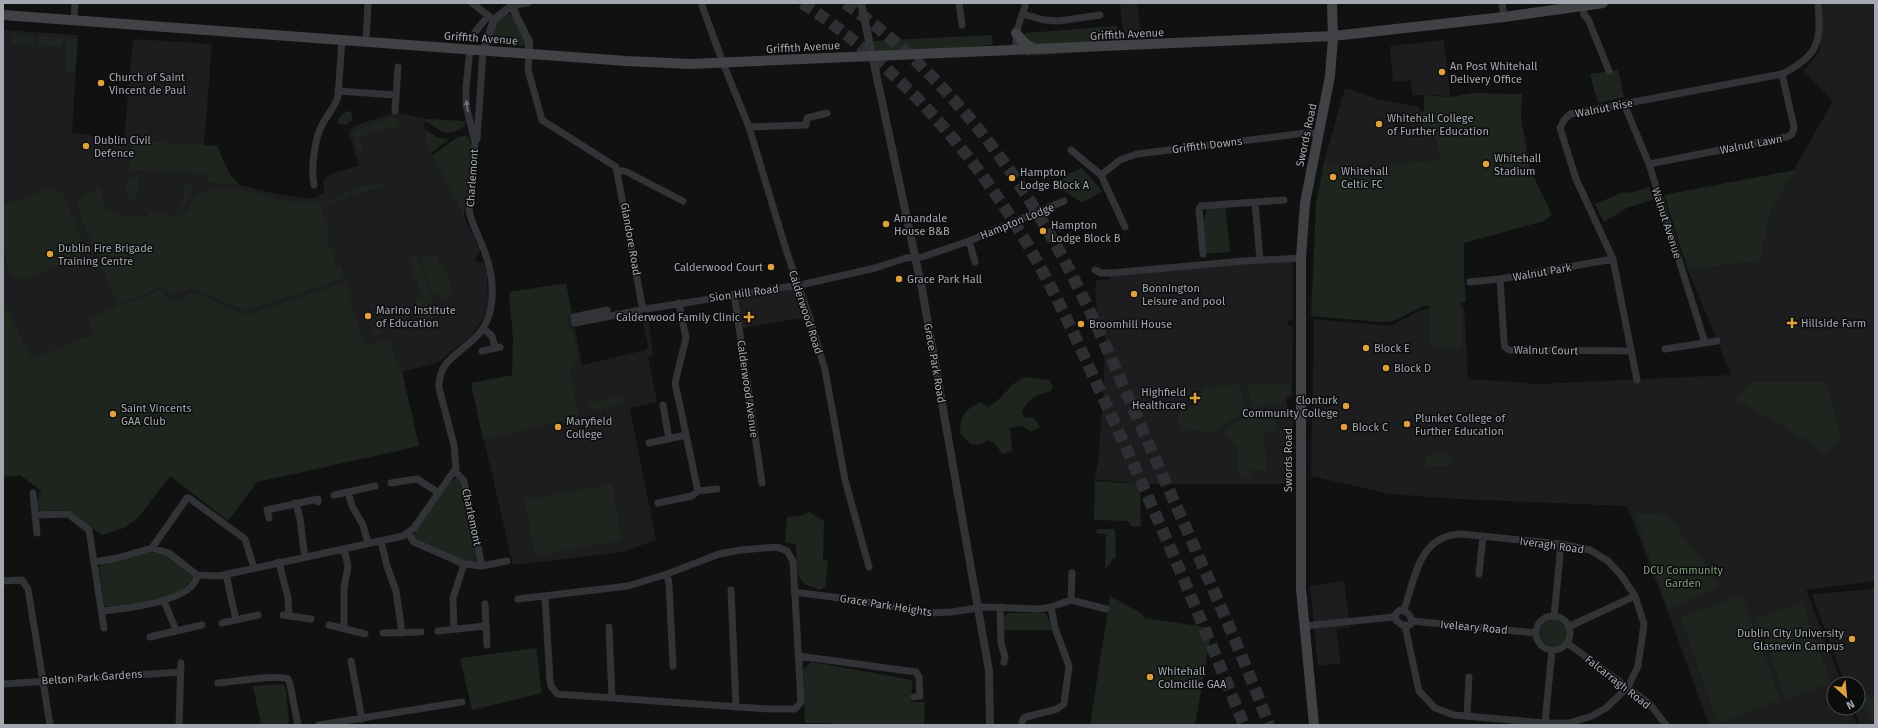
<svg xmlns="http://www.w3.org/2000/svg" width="1878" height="728" font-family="'Fira Sans',sans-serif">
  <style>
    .built { fill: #1d1d1f }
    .green { fill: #1e241e }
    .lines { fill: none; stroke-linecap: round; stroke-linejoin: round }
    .motorway-tunnel { stroke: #2e2f32; stroke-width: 12; stroke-dasharray: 12 6; stroke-linecap: butt }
    .minor { stroke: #323337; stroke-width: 7 }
    .tertiary { stroke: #323337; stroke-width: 8 }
    .secondary { stroke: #404246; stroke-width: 10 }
    .oneway { fill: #71737a }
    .poi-dot { fill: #dea13d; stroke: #0c0c0d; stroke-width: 1.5 }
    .labels { text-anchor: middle; stroke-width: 3; stroke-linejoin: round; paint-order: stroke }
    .street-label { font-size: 11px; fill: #a4a8b1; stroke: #0c0c0d }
    .poi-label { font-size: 11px; fill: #a4a8b1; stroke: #0c0c0d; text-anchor: start }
    .park-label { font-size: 11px; fill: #7c9b7d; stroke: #0c0c0d }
  </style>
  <rect width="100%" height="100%" fill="#111112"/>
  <!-- built -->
  <path class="built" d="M1120 3H1137L1142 38 1124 39Z
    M1823 3H1875V581L1806 590 1842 684H1834V708H1851L1857 725H1709L1669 615 1627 506 1458 499 1390 494 1311 476 1314 319 1391 326 1420 310 1464 305 1468 379 1540 384 1731 375 1688 270 1760 261 1772 208 1833 101 1804 71 1820 50 1821 14Z
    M3 30 78 35 72 133 124 139 133 39 212 44 204 145 217 146 229 173 239 185 278 194 302 198H314L324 193 323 181 325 178 336 172 359 166 349 134V131L354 126 395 112 426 119 423 128 426 131V146L449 185 480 250 479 254 475 259V262L484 263 487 274 488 305 484 317 471 336 437 363 402 372 419 446 257 482 228 521 246 315 191 292 178 302 86 338 85 336 31 361 4 298 3 286Z
    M1444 40 1450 97 1438 95H1412L1411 80 1393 82 1390 46Z
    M1345 88 1378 99 1419 107 1426 138 1434 136 1441 159 1367 167 1348 162 1340 167 1324 162Z
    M1293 260V320L1288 321V325L1293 326 1292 396 1288 398 1286 401 1288 409 1293 410V484H1140L1094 479 1098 464 1104 382 1105 335 1096 333 1098 322 1095 287 1097 280 1110 279V276Z
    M566 285 582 365 646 350 648 345 643 323 638 316 648 314 653 355 648 357 657 402 630 408 656 540 623 552 513 565 471 383 512 376 515 371 512 294Z
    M798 288 803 318 743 328 738 298Z
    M1344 581 1350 628 1336 629 1341 663 1318 666 1310 586Z
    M1875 589V725H1860L1853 708H1858V684H1845L1812 594Z"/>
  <!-- green -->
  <path class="green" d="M507 14 511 15 526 42V46L490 44 495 25Z
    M1117 26 1119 50 1026 56 1025 33Z
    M13 35 34 36V45L12 44Z
    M992 35 993 45 875 54 873 41Z
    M39 36 63 38 62 47 38 45Z
    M67 38 78 39 75 72 65 71Z
    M1618 70 1624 97 1598 103 1590 74Z
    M1472 93 1522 94 1521 118 1530 169 1552 215 1544 221 1464 243V277L1466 302H1461L1462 348 1431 349 1429 305 1423 306 1393 321 1379 322 1311 316 1316 204 1324 162 1340 166 1347 162 1367 167 1441 159 1434 136 1426 138 1420 112 1424 111V95L1450 97Z
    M346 111 351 112 353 120 346 125 338 123 339 118Z
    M391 117 401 119 397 120 399 126 386 130 385 128 358 137 364 152 359 154 353 136 355 130Z
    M426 119 466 121V123C462 131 450 135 441 131 435 128 431 123 424 121Z
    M423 128 438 138 449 139 430 154 425 142 426 131Z
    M465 136 469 138 471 147 464 217 449 185 431 156 458 137Z
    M132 140 217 146 229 173 239 185 208 182V174L130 170Z
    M1082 168 1102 191 1082 203 1055 185 1070 173Z
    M1795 170 1772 208 1760 261 1688 270 1664 195Z
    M131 177 138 178 137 199H134V201L129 199 126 191 127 180Z
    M184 182 189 183 193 191 182 209Z
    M377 183 385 185 356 195 354 194 353 189Z
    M101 187C99 218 126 215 149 217V212H166L167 215H183C190 210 191 198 199 193 223 180 264 197 289 202 299 203 310 202 320 203L330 235 326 237 329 248 334 246 337 253 332 255 337 268 341 266 344 277 343 279 245 311 195 289H187L169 295 165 286 122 302V304L164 289 168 300 172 299 178 302 189 293 193 292 246 315 340 284H345L354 297 350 299 366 347C375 344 381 340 390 338L395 358 402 372 419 446 257 482 228 521 170 476 138 518 124 528 102 535 67 510 40 511C35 505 38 499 39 492L41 493V491L20 475 3 477V286L4 298 31 360 85 336 86 338 93 334 87 318 118 306 83 222 77 202 83 195Z
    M1649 187 1654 199 1627 208 1604 222 1595 204 1621 193 1634 192Z
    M50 188 61 191 65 198 83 244 81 253 77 258C62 264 37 276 22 279 0 283 3 221 3 206Z
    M349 190 351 194 349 197 326 205V202Z
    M1208 204H1225L1230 252 1203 254V221Z
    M435 253 439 264 443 263 454 295 440 300 437 292 432 293 421 258Z
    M417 256 433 302 428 304 434 323 416 327 413 326 412 322 420 318 418 313 412 314 408 312 417 309 414 300 422 297 408 258Z
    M566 283 572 314 568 315 569 328 573 332 578 358 570 371 579 418 483 439 471 383 512 375 513 339 509 292Z
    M396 309 397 313 403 311 407 325 405 329 404 324 381 330 382 334C378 335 375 336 372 332L376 330 375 326H369L392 318 394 314 393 310Z
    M1024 377 1049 380 1053 386 1051 391C1037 395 1028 398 1022 412L1024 417 1034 418 1040 427 1031 432 1022 426 1010 428 1012 451 1002 454 996 445 989 440 979 445 971 444 960 433C961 414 964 411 980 402L988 407C1003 399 1009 384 1024 377Z
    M1750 382H1827L1841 437 1824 454 1814 445 1736 399Z
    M1289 383 1290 394 1287 395 1283 402 1252 408 1248 385Z
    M1239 384 1245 411 1222 426 1215 433 1184 429 1178 422 1180 405 1187 408 1199 403V395L1205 388Z
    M622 396 624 403 589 411 587 403Z
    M1265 411 1274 420 1279 431H1264L1266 470H1251V479L1239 477 1237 447 1223 434 1231 424Z
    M1452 454V466H1427V455Z
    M458 478 460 480 477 560 476 562 469 563 416 540 413 535 450 483 454 479Z
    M1095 481 1140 484 1141 526 1132 527 1128 521 1094 520Z
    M612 484 622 540 535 556 525 500Z
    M809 512 824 521 823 560 828 561 825 587 821 590C792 583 798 571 796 545L785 542 787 517 799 516Z
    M1634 513 1667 515 1713 574 1719 588 1668 609Z
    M1097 529H1115L1116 557 1111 561 1109 566H1107V569H1105L1106 535 1096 533Z
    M148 552C164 552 185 563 193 577 184 597 148 602 128 605 121 606 113 608 106 606L104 604 99 567 103 564Z
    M1742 595 1780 700 1718 723 1680 617Z
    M1110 596 1142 614 1144 618 1212 628 1195 725H1090Z
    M1802 602 1831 683 1786 699 1756 619Z
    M1008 613H1046L1052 630H1004V617Z
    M1540 633a13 13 0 1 1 26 0a13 13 0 1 1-26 0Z
    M536 648 542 693 472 710 460 658Z
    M812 662 912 680 911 702H925L924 725H830V723H805L803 669Z
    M283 684 286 689 289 722 286 725H261L253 686Z
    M1864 696 1875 697V721L1869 720 1862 700Z"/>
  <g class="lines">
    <!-- motorway-tunnel -->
    <path class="motorway-tunnel" d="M802 3C894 63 969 146 1025 240 1058 296 1084 356 1111 415 1158 517 1202 621 1244 725
      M845 3C928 61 998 143 1048 231 1090 303 1121 382 1155 458 1194 547 1235 635 1269 725"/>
    <!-- minor -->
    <path class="minor" d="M472 3 494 20
      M701 3 723 63 749 127 787 253 810 319 825 370 845 480 869 567
      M959 3 962 25
      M1502 3 1504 17
      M512 5 528 3
      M1583 7 1584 15 1588 19 1609 71
      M1023 14 1044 20 1058 21 1100 15
      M74 20 75 3
      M475 32 488 16
      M366 41 368 3
      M1016 50V33L1026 3
      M529 54 528 70 542 120 616 167 642 305 644 307
      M338 91 396 95
      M1624 104 1649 164 1705 343
      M395 111 398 67
      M749 127 806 125 807 118 827 113
      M477 139 483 51
      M1071 150 1101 175 1125 227
      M1649 164 1787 137 1792 134 1794 127 1782 74
      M618 171H625L683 201
      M1101 175 1120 160 1137 154 1306 133 1319 134
      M314 185C311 167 314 139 323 123 328 114 335 107 338 96L342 40
      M1255 202 1260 260
      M969 241 1064 201
      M1203 254 1199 209 1201 206 1284 200
      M1095 270 1101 273H1111L1244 261 1301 258
      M1500 279 1504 341 1505 347 1509 350 1631 351
      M1470 282 1500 279 1613 259
      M734 294 762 483
      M644 307 646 309 805 284 875 268 906 258 922 257 969 241 975 262
      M608 316 607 310 574 317 575 323 641 310 644 307
      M484 329 492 336 495 348
      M1665 349 1717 341
      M482 351 500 347
      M1637 380 1613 259 1576 179 1560 128 1564 120 1570 114 1782 74C1818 56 1822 42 1818 3
      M663 405 669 439
      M649 443 686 435
      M455 471 464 481 482 566
      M391 483 417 479 439 493
      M698 491 717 489
      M348 492 352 506 363 525 368 543
      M33 493 37 533
      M334 495 375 486
      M295 503C303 519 301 539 305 557
      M658 503 692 496 698 491 675 383 686 338 679 303
      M35 515 68 514 89 530 104 628
      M269 518 267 510 318 499V502
      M408 534 414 542 464 564 482 566 507 561
      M381 541 387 566 396 591 402 633
      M152 548 187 498H189L245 539 254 568
      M344 549 348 566 344 588V629
      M95 562 117 558 152 548 169 553 197 575 219 576 403 536 414 528 456 468 454 445 439 388C437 349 484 351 491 307 494 289 491 268 484 250 479 237 472 225 469 210L475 142 466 105V88L470 49
      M279 562 288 598 289 616
      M226 574 236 620
      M667 574 669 584 673 666
      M1479 574 1483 536
      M3 581 22 580 28 589 50 725
      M731 590 736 707
      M794 592 855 600 929 613 952 612 983 607 1039 609 1051 607 1071 600 1106 609
      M518 599 628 586 667 574 719 554 741 550 777 547 787 551 793 561 801 702 795 709H769L557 694 551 686 550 681 545 597
      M1071 600 1072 573
      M164 601 176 630
      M485 604 487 645
      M1000 607 1001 643 1005 657 1004 662
      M1400 610C1407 611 1410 614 1412 621L1410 625H1402L1396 620 1395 615Z
      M1404 610C1415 578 1419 535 1461 534L1561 544 1590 550 1608 561 1621 575 1635 596 1644 624 1638 666 1628 687 1606 708 1592 716 1569 723H1545L1454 715 1435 708 1419 691 1405 626
      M102 611C122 609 195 602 197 575
      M283 615 311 619
      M1536 633a17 17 0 1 1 34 0a17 17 0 1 1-34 0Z
      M1554 617 1561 544
      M1412 621 1536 633
      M222 623 258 615
      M329 625 365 634
      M1304 626 1394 617
      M609 627 612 698
      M1568 627 1635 596
      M454 629 453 598 464 564
      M438 631 485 626
      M383 633 421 632
      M150 637 202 625
      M1567 643 1650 704 1666 725
      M798 656 916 672 919 677 920 696 914 697
      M351 661 362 719
      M218 683C234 682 275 674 288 679L290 684 298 725
      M3 684 181 672
      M1467 716 1469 677
      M1545 723 1552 650
      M179 725 181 663
      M319 725 462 702
      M1021 725 1023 719 1026 717 1057 709 1064 704 1069 666 1055 628 1051 607"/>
    <!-- tertiary -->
    <path class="tertiary" d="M512 3 516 16 529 41V54
      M861 3 922 289 989 671 990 725
      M483 51 494 20 512 5"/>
    <!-- secondary -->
    <path class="secondary" d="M3 15 626 61 690 64 1333 36 1504 17 1603 3
      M1016 33 1026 44 1035 49
      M1314 725 1301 589V258L1305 203 1330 76 1333 38 1332 3"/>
  </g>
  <!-- one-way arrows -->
  <defs><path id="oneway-solid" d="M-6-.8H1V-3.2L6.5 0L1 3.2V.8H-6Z"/></defs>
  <use class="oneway" href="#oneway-solid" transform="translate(467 106) rotate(-98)"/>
  <!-- markers -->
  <g class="poi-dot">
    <circle cx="1442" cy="72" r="4"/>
    <circle cx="101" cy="83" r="4"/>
    <circle cx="1379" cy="124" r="4"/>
    <circle cx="86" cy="146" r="4"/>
    <circle cx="1486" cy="164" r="4"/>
    <circle cx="1333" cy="177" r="4"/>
    <circle cx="1012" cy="178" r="4"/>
    <circle cx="886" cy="224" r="4"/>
    <circle cx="1043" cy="231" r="4"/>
    <circle cx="50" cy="254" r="4"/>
    <circle cx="771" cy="267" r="4"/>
    <circle cx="899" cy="279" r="4"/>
    <circle cx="1134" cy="294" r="4"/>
    <circle cx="368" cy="316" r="4"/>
    <path d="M747 311h4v4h4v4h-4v4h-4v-4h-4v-4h4z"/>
    <path d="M1790 317h4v4h4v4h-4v4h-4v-4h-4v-4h4z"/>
    <circle cx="1081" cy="324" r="4"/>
    <circle cx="1366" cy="348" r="4"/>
    <circle cx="1386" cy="368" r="4"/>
    <path d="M1193 392h4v4h4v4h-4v4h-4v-4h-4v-4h4z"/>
    <circle cx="1346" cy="406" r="4"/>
    <circle cx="113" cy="414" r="4"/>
    <circle cx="1407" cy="424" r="4"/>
    <circle cx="558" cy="427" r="4"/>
    <circle cx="1344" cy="427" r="4"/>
    <circle cx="1852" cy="639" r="4"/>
    <circle cx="1150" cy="677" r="4"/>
  </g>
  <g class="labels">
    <!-- street labels -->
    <g class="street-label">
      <text transform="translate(1127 34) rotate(-3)" y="4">Griffith Avenue</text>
      <text transform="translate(481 38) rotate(4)" y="4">Griffith Avenue</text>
      <text transform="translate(803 47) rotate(-3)" y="4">Griffith Avenue</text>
      <text transform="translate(1604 108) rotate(-11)" y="4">Walnut Rise</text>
      <text transform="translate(1306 135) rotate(-78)" y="4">Swords Road</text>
      <text transform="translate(1751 144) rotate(-11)" y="4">Walnut Lawn</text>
      <text transform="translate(1207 145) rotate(-7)" y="4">Griffith Downs</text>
      <text transform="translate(472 178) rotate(-86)" y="4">Charlemont</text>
      <text transform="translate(1017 221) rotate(-22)" y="4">Hampton Lodge</text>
      <text transform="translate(1667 223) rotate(72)" y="4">Walnut Avenue</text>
      <text transform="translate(631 239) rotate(80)" y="4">Glandore Road</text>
      <text transform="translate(1542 272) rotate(-10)" y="4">Walnut Park</text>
      <text transform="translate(744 293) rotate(-8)" y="4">Sion Hill Road</text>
      <text transform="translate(806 312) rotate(72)" y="4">Calderwood Road</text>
      <text transform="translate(1546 350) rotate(1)" y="4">Walnut Court</text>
      <text transform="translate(935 363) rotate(80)" y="4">Grace Park Road</text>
      <text transform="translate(748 389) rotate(82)" y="4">Calderwood Avenue</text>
      <text transform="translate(1288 460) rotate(-90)" y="4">Swords Road</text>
      <text transform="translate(472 517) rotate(78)" y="4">Charlemont</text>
      <text transform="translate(1552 545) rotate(8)" y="4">Iveragh Road</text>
      <text transform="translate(886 605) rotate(9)" y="4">Grace Park Heights</text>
      <text transform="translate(1474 627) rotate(5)" y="4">Iveleary Road</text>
      <text transform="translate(92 677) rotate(-4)" y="4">Belton Park Gardens</text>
      <text transform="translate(1618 682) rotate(38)" y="4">Falcarragh Road</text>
    </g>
    <!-- poi labels -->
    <g class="poi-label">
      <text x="1450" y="70">An Post Whitehall<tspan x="1450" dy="13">Delivery Office</tspan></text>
      <text x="109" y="81">Church of Saint<tspan x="109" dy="13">Vincent de Paul</tspan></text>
      <text x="1387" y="122">Whitehall College<tspan x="1387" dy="13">of Further Education</tspan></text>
      <text x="94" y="144">Dublin Civil<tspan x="94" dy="13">Defence</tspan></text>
      <text x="1494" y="162">Whitehall<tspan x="1494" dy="13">Stadium</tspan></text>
      <text x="1341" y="175">Whitehall<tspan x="1341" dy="13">Celtic FC</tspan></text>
      <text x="1020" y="176">Hampton<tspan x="1020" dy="13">Lodge Block A</tspan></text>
      <text x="894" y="222">Annandale<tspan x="894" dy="13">House B&amp;B</tspan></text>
      <text x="1051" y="229">Hampton<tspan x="1051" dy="13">Lodge Block B</tspan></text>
      <text x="58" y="252">Dublin Fire Brigade<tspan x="58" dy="13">Training Centre</tspan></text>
      <text x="763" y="271" text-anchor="end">Calderwood Court</text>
      <text x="907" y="283">Grace Park Hall</text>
      <text x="1142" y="292">Bonnington<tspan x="1142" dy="13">Leisure and pool</tspan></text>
      <text x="376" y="314">Marino Institute<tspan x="376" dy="13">of Education</tspan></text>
      <text x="740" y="321" text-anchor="end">Calderwood Family Clinic</text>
      <text x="1801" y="327">Hillside Farm</text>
      <text x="1089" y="328">Broomhill House</text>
      <text x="1374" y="352">Block E</text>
      <text x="1394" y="372">Block D</text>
      <text x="1186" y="396" text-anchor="end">Highfield<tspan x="1186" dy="13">Healthcare</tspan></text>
      <text x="1338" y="404" text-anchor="end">Clonturk<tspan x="1338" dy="13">Community College</tspan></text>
      <text x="121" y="412">Saint Vincents<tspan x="121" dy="13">GAA Club</tspan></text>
      <text x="1415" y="422">Plunket College of<tspan x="1415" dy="13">Further Education</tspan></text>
      <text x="566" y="425">Maryfield<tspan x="566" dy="13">College</tspan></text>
      <text x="1352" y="431">Block C</text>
      <text x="1844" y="637" text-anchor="end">Dublin City University<tspan x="1844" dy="13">Glasnevin Campus</tspan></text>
      <text x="1158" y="675">Whitehall<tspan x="1158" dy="13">Colmcille GAA</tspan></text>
    </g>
    <!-- park labels -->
    <g class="park-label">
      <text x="1683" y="574">DCU Community<tspan x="1683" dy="13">Garden</tspan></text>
    </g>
  </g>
  <!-- border -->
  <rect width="1878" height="728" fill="none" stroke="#a4a8b1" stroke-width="8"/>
  <!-- north arrow -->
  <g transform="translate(1846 696) rotate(153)"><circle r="19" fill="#0c0c0d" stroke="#494a4f"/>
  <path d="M0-3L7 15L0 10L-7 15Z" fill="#dea13d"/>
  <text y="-6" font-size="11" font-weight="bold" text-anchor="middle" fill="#a4a8b1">N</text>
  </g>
</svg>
